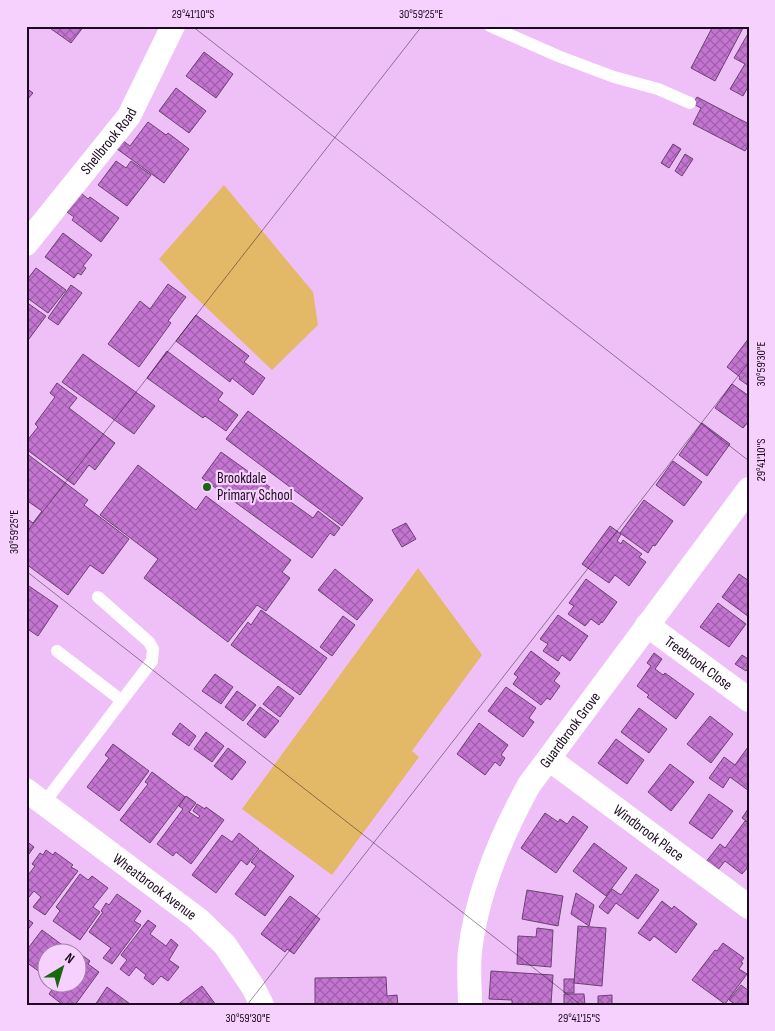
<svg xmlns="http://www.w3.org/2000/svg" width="775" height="1031" font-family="'Sofia Sans Condensed',sans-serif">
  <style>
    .grass { fill: #e3b867 }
    .building { fill: url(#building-cross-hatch); stroke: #6b4272 }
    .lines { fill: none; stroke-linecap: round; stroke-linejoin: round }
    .lane { stroke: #fff; stroke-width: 12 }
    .street { stroke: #fff; stroke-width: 24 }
    .ticks { fill: none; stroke: #1c0b1f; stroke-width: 1; stroke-opacity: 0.45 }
    .poi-dot { fill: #16690c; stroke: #f7d1fd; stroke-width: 2 }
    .labels { text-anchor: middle; stroke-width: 4.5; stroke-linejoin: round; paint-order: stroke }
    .street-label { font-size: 15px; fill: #1c0b1f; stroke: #f7d1fd }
    .poi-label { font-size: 15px; fill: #1c0b1f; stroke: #f7d1fd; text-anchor: start }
    .neatline { fill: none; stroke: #1c0b1f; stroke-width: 2 }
    .ticks-label { font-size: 12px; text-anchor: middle; fill: #1c0b1f }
  </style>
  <defs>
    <pattern id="building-cross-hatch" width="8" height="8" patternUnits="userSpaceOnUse" patternTransform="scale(1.25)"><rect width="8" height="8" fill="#c475d1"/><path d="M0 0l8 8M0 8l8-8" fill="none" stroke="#9e5ea9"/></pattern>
  </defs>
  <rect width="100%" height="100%" fill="#efc0f7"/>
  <!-- grass -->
  <path class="grass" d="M224 185 313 292 318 325 272 370 191 293 159 259Z
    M418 568 482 655 412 751 419 757 332 875 242 809Z"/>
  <!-- building -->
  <path class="building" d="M47 26H84L71 43Z
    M713 26H740L743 28 715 81 691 68Z
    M749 32V85L743 96 730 89 745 64 734 58Z
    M204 52 233 74 216 98 186 76Z
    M26 88 33 93 26 101Z
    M176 88 206 111 189 133 159 111Z
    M697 97 749 124V145L745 151 693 124 701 108 693 104Z
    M148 122 166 135 168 133 189 149 164 183 113 146 119 138 130 146Z
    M673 144 681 149 669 168 661 163Z
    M685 154 693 159 682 176 675 171Z
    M116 161 126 168 131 161 151 175 127 206 98 185Z
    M81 193 88 199 90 197 119 218 101 242 72 220 74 217 67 212Z
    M63 233 92 255 83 266 86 268 81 275 78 273 74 278 45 257Z
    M36 268 66 290 48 313 26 297V281Z
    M168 284 186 297 168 321 171 323 139 367 108 344 140 301 150 309Z
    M71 285 82 293 58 325 48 318Z
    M26 302 46 316 26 343Z
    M196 315 249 356 244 362 265 378 253 395 232 378 230 382 176 341Z
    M749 338V386L739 379 740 377 727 367Z
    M167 351 223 393 218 400 238 415 226 431 205 416 203 418 147 378Z
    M83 354 155 406 134 434 62 382Z
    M57 383 77 398 69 408 115 443 95 470 89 465 74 485 26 449V442L38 427 35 424 55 397 50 393Z
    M732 384 749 396V421L743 428 715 408Z
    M248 411 363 498 342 526 226 439Z
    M702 423 730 444 707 476 679 455Z
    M221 452 313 518 318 511 340 528 334 536 330 533 312 558 202 478Z
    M26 453 88 500 84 505 129 539 103 574 90 565 68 595 26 564V518L33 523 42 511 26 500Z
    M673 461 702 482 684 506 656 485Z
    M138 465 196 510 206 496 291 560 282 572 290 578 266 611 257 605 228 642 144 578 158 559 100 515Z
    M644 500 673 521 655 546 653 545 648 553 620 533Z
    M406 523 416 539 402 547 392 530Z
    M610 526 621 534 617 541 621 544 623 540 642 554 639 557 646 562 629 586 615 575 609 583 582 564Z
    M335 569 373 600 357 620 318 590Z
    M739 574 749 581V617L722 597Z
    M586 579 617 602 602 623 601 622 599 625 591 619 585 626 568 614 574 606 569 603Z
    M26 584 58 606 38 636 26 628Z
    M718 603 746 624 729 647 700 627Z
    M261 610 327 658 300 695 231 645 248 622 251 625Z
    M558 615 588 636 570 661 562 655 558 661 543 651 548 644 540 639Z
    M343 616 355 625 332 656 320 647Z
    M531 651 560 673 554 681 560 686 550 700 547 698 541 705 513 684 518 677 514 674Z
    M654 653 662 659 655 669 663 675 665 673 694 694 676 719 647 697 649 695 637 686 651 666 647 663Z
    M742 655 748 659 749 657V667L746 671 735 664Z
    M215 674 233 687 221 704 202 691Z
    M278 686 294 698 280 717 263 704Z
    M506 687 536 708 529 718 534 722 523 737 488 711Z
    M237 691 256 705 243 721 225 707Z
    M260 707 279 721 265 738 247 724Z
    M639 708 667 729 649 753 621 732Z
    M710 716 733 734 711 763 687 744Z
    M180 723 196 736 189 746 172 734Z
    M479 723 508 745 501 755 505 758 500 766 495 762 485 775 457 754Z
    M206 732 224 746 212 762 194 749Z
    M616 739 644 760 627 784 598 763Z
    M113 744 149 771 119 811 87 787 109 758 105 755Z
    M748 747 749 791 730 777 723 788 709 778 724 757 735 765Z
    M228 748 246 762 232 780 214 766Z
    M670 764 694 782 671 811 648 792Z
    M152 772 185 797 150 843 120 820 148 784 145 782Z
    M709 794 733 811 712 839 689 823Z
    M186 796 196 803 189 812 198 818 200 816 193 811 197 804 205 809 206 807 224 820 191 864 176 852 173 856 157 844 183 809 179 806Z
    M748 809H749V823L742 818Z
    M545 813 558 822 560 819 567 824 573 816 588 827 556 873 521 848Z
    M745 821 749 823V866L742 874 725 861 717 871 705 863 720 844 725 848Z
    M239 833 259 849 247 865 241 860 216 893 192 875 222 835 232 842Z
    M26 841 34 847 26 858Z
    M594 843 627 868 606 896 573 871Z
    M46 850 53 855 55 852 73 865 71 867 78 871 45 915 33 907 41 897 34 891 29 897 26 894V878L35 866 32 864 40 853 43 855Z
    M260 850 294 876 265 916 235 894 256 866 251 862Z
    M80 874 88 880 92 876 108 888 93 907 100 912 80 940 53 921 60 911 56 907Z
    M636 874 659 890 638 919 616 903 608 914 599 907 612 889 621 895Z
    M527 890 563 896 558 926 522 919Z
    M576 893 594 905 589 926 571 914Z
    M117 894 141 911 134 921 141 925 112 964 103 958 111 948 89 932 103 912 101 911 106 903 109 905Z
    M290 896 320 919 294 954 287 949 285 952 261 934Z
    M662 901 672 909 674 906 697 924 676 953 654 936 650 941 638 933Z
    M26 918 33 923 26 932Z
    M148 920 156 926 150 934 166 946 171 939 178 945 169 960 179 967 168 981 161 976 153 985 144 978 146 975 136 967 129 976 120 969 127 960 121 955Z
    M578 926 606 928 602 986 574 983Z
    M537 928 553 930 551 967 517 964 518 936 536 937Z
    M42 930 65 947 60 954H48V970L44 975 26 962V951Z
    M723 943 744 958 741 962 743 963 739 969 747 974 725 1004 692 980 715 950 717 951Z
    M79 953 90 961 88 964 99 972 75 1005H63L49 994 56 984H78Z
    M491 971 553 975 551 1004 532 1003V1005L512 1004V1000L489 999Z
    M386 977 387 996 397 995 398 1005H315V978Z
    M564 979H574V993H564Z
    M741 985 749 991V1005H736L729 1000Z
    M202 986 216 1005H177Z
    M107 987 130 1004 129 1005H95Z
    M564 994H584L585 1005H564Z
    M612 995V1005H598V996Z"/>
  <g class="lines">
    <!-- lane -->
    <path class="lane" d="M490 26 558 56 614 77 658 89 690 103
      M57 651 121 700
      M44 803 152 661 153 649 149 642 98 597"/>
    <!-- street -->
    <g class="street">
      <path id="s1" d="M26 244 129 116 173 26"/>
      <path id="s2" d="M647 625 749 700"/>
      <path id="s3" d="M549 759 749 907"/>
      <path id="s4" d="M26 790 198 919 225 945 253 987 262 1005"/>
      <path id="s5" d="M470 1005C470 987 468 968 470 951 477 892 501 836 529 785L749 489"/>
    </g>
  </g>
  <!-- ticks -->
  <path class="ticks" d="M192 26 749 461M26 533 422 26M26 571 581 1005M247 1005 749 362"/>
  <!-- markers -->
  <circle class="poi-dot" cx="207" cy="487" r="5"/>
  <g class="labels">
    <!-- street labels -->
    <g class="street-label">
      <text dy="5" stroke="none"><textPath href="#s1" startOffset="132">Shellbrook Road</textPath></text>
      <text dy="5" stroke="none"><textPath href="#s2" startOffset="64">Treebrook Close</textPath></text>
      <text dy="5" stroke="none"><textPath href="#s5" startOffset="300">Guardbrook Grove</textPath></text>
      <text dy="5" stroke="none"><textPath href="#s3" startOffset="124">Windbrook Place</textPath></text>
      <text dy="5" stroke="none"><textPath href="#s4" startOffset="161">Wheatbrook Avenue</textPath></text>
    </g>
    <!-- poi labels -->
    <g class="poi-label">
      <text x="217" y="483">Brookdale<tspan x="217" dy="17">Primary School</tspan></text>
    </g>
  </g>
  <!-- border -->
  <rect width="775" height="1031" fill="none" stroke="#f7d1fd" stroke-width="55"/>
  <!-- north arrow -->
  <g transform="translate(62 968) rotate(38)"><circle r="24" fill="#f7d1fd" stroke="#9f82a4"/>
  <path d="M0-4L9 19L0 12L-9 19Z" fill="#16690c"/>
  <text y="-8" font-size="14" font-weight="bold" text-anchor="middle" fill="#1c0b1f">N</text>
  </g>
  <rect x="28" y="28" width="720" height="976" class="neatline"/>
  <g class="ticks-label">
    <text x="193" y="18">29°41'10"S</text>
    <text x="421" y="18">30°59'25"E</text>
    <text transform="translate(761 364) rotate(-90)" y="4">30°59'30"E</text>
    <text transform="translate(761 460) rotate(-90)" y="4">29°41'10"S</text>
    <text transform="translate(14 532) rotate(-90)" y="4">30°59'25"E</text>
    <text x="248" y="1022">30°59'30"E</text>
    <text x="579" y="1022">29°41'15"S</text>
  </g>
</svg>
